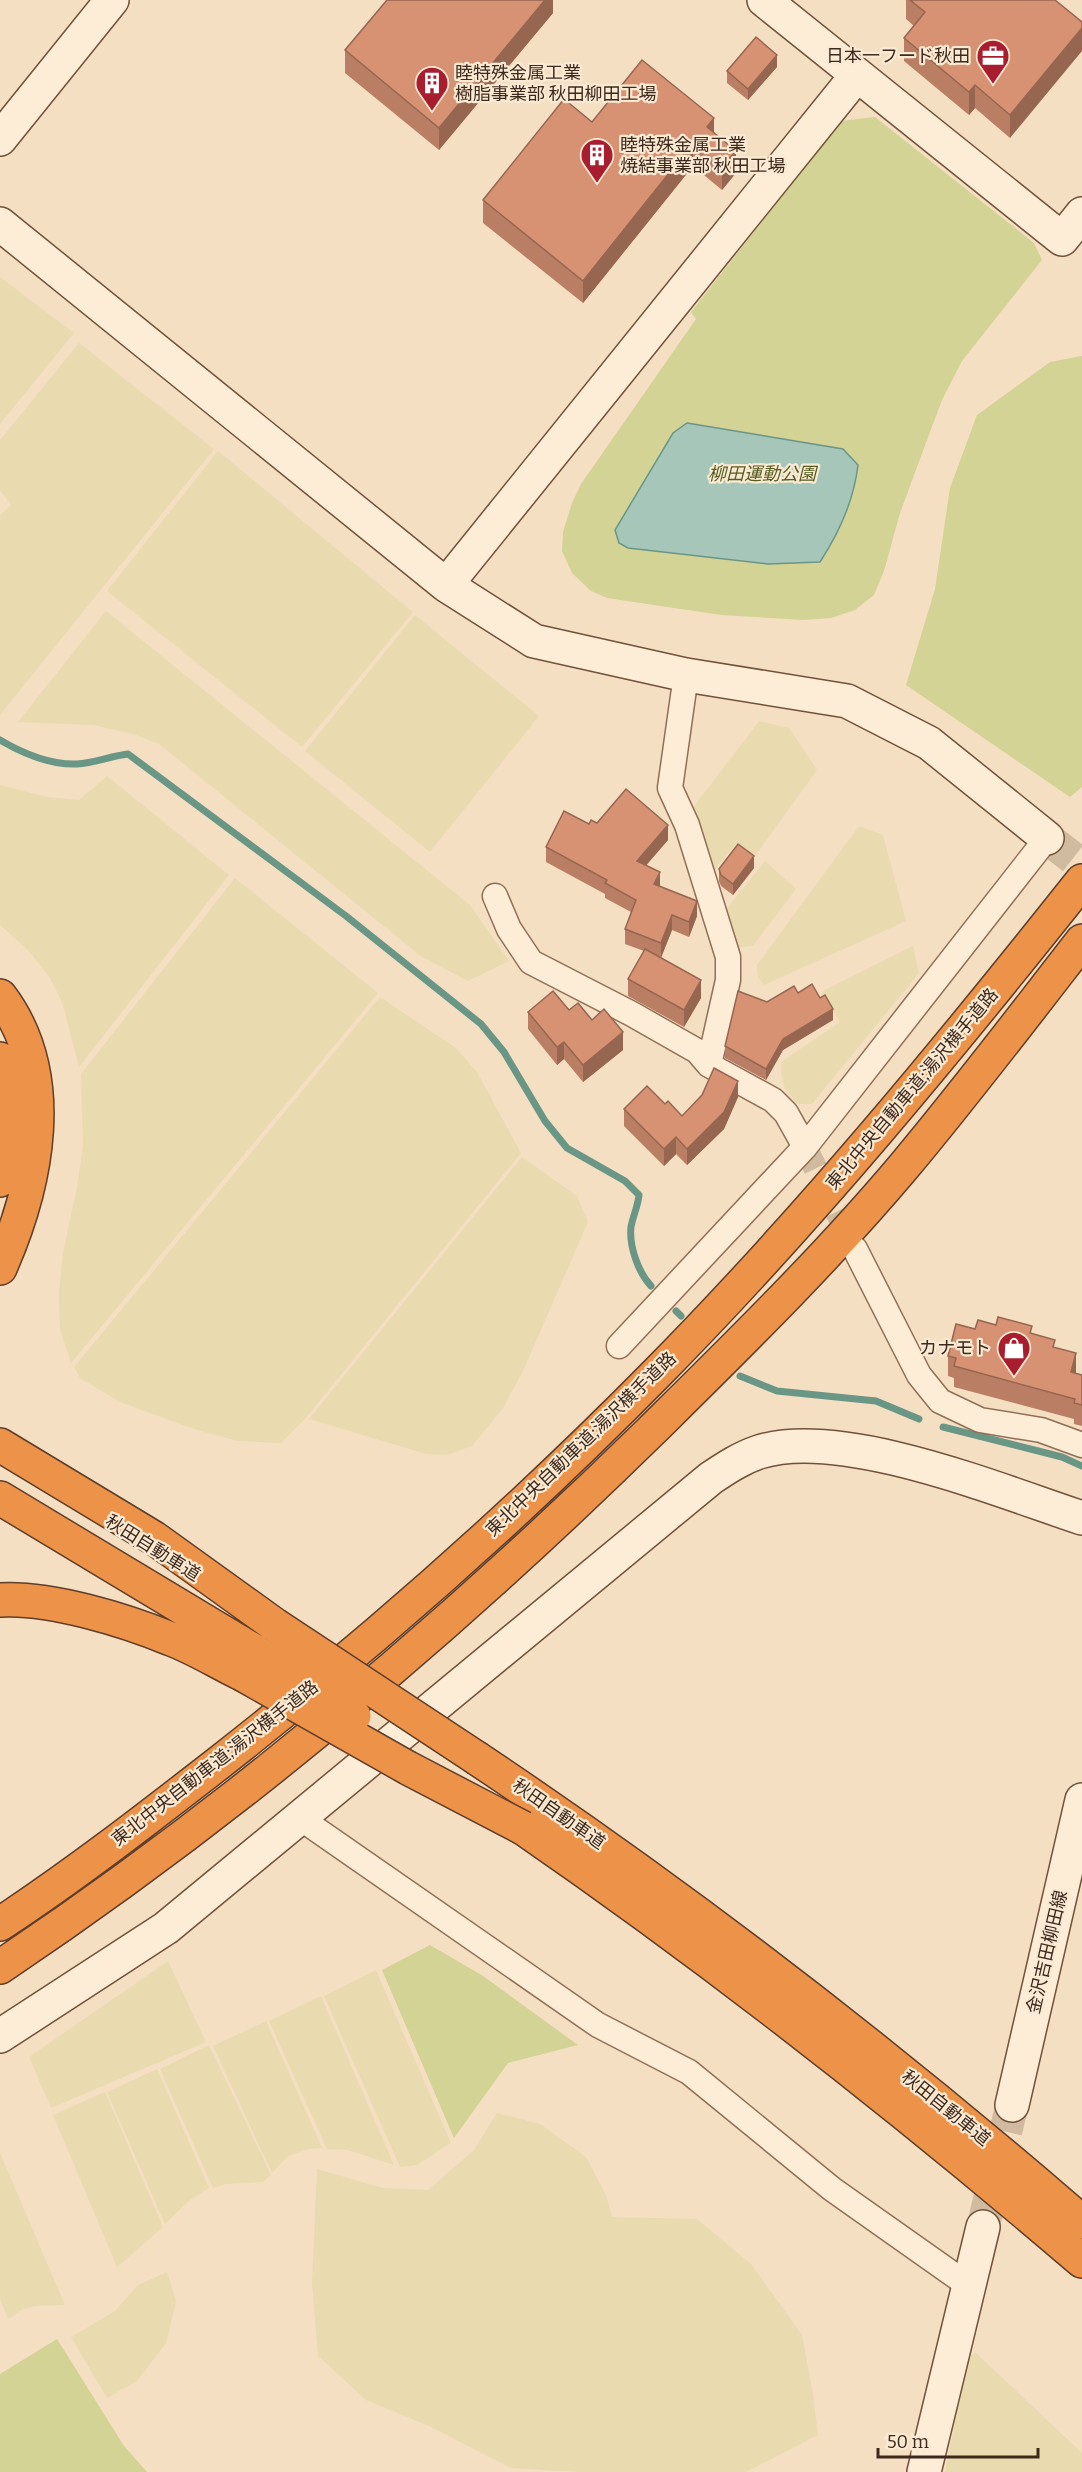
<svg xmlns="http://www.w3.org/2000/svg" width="1082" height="2472" font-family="Bitter,'Noto Sans JP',serif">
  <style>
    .farmland { fill: #eadaaf }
    .green { fill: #d3d395 }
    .water { fill: #a5c6b9; stroke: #6a9686; stroke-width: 1.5 }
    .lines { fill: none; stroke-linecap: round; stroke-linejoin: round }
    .stream { stroke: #6a9686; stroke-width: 7 }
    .street-tunnel { stroke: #d0bba1; stroke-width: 24; stroke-dasharray: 24 12; stroke-linecap: butt }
    .secondary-tunnel { stroke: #d0bba1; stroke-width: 33; stroke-dasharray: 33 16; stroke-linecap: butt }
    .street-casing { stroke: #916f56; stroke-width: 27 }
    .secondary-casing { stroke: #72503a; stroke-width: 36 }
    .highway-casing { stroke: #5e3d2b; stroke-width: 36 }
    .street { stroke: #fdedd7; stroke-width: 24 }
    .secondary { stroke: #fdedd7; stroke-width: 33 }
    .highway { stroke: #ed9349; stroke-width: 33 }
    .highway-bridge-casing { stroke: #5e3d2b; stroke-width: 36; stroke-linecap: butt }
    .highway-bridge { stroke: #ed9349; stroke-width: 33 }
    .wall { fill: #b97e63 }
    .shaded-wall { fill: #966650 }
    .building { fill: #d79273; stroke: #966650; stroke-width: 1.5 }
    .labels { text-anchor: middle; stroke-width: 4.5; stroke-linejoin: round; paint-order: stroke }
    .poi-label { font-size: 18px; fill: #3e291d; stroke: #faead3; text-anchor: end }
    .park-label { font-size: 18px; font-style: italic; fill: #555e20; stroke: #faead3 }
    .street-label { font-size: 18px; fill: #3e291d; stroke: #faead3 }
  </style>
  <rect width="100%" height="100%" fill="#f4dfc2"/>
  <!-- farmland -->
  <path class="farmland" d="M0 277 74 333 0 424Z
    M79 343 214 449 0 715V515L11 505 0 490V440Z
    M218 451 413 612 302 747 107 591Z
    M106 611 470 905 509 961 468 981 422 957 159 744 136 735 94 725 18 722Z
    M415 615 539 716 430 852 305 751Z
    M759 721 789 728 817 770 755 856 736 844 712 873 689 813Z
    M107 776 229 875 79 1067 62 1002 50 978 28 950 0 925V785L47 797 79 800Z
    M859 826 883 835 906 921 764 985 758 977 757 965Z
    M765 861 796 889 753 946 733 948 724 912Z
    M235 878 378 993 71 1363 60 1329 59 1293 63 1252 76 1193 83 1147 81 1074Z
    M913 946 919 973 812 1104H797L785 1089 781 1074V1062L840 1022 821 992Z
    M380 997 456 1048 477 1072 521 1153 304 1420 281 1443 238 1441 194 1429 120 1402 80 1378 74 1367Z
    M522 1157 577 1196 588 1222 524 1369 503 1408 472 1446 447 1455 426 1454 309 1419Z
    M168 1961 206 2042 51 2108 29 2057Z
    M376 1970 451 2143 417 2165 400 2167 324 1996Z
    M321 1996 394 2165 348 2150 327 2149 269 2021Z
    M266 2021 322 2148 308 2149 288 2156 272 2173 213 2046Z
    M209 2045 271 2175 263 2182 226 2184 213 2188 160 2069Z
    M157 2069 209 2188 190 2200 165 2224 107 2092Z
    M105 2092 163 2227 117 2267 53 2115Z
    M497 2113 540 2124 586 2157 606 2195 612 2217 697 2219 751 2264 802 2335 813 2394 818 2435 746 2472H578L511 2468 429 2426 366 2400 318 2356 312 2283 317 2169 383 2188 428 2190 474 2150Z
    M0 2153 65 2305 36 2306 23 2309 8 2319 0 2299Z
    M167 2272 176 2301 166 2343 137 2381 107 2398 71 2337 115 2311 138 2285Z
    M976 2353 1082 2453V2472H945L968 2355Z"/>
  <!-- green -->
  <path class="green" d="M875 117 1034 243 1042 260 962 361 942 400 930 432 900 513 884 571 874 595 855 610 831 618 803 620 721 615 607 598 591 591 572 573 562 551 563 532 572 503 581 484 696 319 691 312 841 121Z
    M1082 356V787L1070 797 906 685 935 589 950 488 977 415 1050 362Z
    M430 1945 483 1976 578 2045 508 2063 454 2138 382 1970Z
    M57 2339 124 2446 147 2472H0V2374Z"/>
  <!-- water -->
  <path class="water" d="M687 423 843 449 858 465C854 499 839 533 820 562L768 564 628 548 619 543 615 530 673 433Z"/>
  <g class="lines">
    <!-- stream -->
    <path class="stream" d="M0 740C22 753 51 765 77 764 94 763 111 756 128 754L346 916 481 1024 504 1052 545 1121 567 1148 625 1181 639 1195C638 1206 633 1216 631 1227 629 1246 638 1272 651 1286
      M676 1311 681 1316
      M740 1376 777 1391 876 1401 919 1419
      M943 1427 1062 1457 1082 1466"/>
    <!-- street-tunnel -->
    <path class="street-tunnel" d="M805 1147 853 1244"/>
    <!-- secondary-tunnel -->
    <path class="secondary-tunnel" d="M1047 838 1082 865
      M983 2227 1012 2105"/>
    <!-- street casing -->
    <g class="street-casing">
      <path id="street" d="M686 675 670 788 687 825 728 957V980L709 1065
        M495 896 509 929 531 962 632 1014 697 1051 709 1065 773 1100 786 1113 805 1147
        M855 1249 919 1375 940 1401 980 1420 1041 1430 1082 1445
        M619 1346 805 1147 1047 838
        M300 1818 598 2025 689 2072 832 2189 968 2285"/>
    </g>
    <!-- secondary casing -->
    <g class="secondary-casing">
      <path id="secondary" d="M764 0 1062 239 1082 214
        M0 139 112 0
        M0 224 446 585 534 641 686 675 847 701 929 743 1047 838
        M446 585 857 75
        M0 2036 166 1928 711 1478C726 1468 741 1458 759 1452 842 1426 1000 1491 1082 1518
        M1012 2105 1082 1800
        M924 2472 983 2227"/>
    </g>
    <!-- highway casing -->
    <g class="highway-casing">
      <path id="highway" d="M0 996C60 1075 37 1184 0 1268
        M0 1059C14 1096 8 1142 0 1180
        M0 1445 154 1538 275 1625
        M0 1498 256 1652
        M0 1600C50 1597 125 1620 171 1639 195 1648 219 1663 242 1674
        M478 1759C689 1900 890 2056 1082 2222
        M523 1828C717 1962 903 2108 1082 2261
        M0 1924C76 1874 148 1818 220 1762 373 1642 519 1513 656 1374 808 1220 947 1051 1082 881
        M0 1967C233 1811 450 1628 650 1432 737 1346 826 1259 905 1165 966 1092 1024 1016 1082 941"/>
    </g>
    <!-- street -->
    <use href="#street" class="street"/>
    <!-- secondary -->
    <use href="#secondary" class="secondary"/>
    <!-- highway -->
    <use href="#highway" class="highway"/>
    <!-- highway-bridge casing -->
    <g class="highway-bridge-casing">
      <path id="highway-bridge" d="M275 1625 478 1759
        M256 1652 354 1716
        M242 1674 408 1768 523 1828"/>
    </g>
    <!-- highway-bridge -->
    <use href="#highway-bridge" class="highway-bridge"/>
  </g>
  <!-- wall -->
  <path class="wall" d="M553 0V13L439 150 345 73V50Z
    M906 0H1055L1010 138 975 108 969 115 904 61V38L914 26 906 19Z
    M777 67 748 100 727 83V71Z
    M592 122 714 133 736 173 722 190 693 166 583 303 483 223V200Z
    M597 823 668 840 646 865 660 886 697 916 689 937 672 930 661 957 701 998 684 1027 628 996V979L644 951 625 944V929L631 912 605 898V894L546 862V847L589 824Z
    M754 868 733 895 721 886 719 881V869Z
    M798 993 833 1020 783 1050 766 1080 725 1058V1046L767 1002Z
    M569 1010 592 1020 623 1050 583 1082 564 1059 557 1065 528 1029V1012Z
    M738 1097 724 1129 687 1165 676 1154 664 1166 624 1126V1109L665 1104 682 1116Z
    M975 1329 1032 1333 1055 1348 1076 1374 1082 1375V1426L1074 1424V1419L954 1387V1378L948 1376V1356Z"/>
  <!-- shaded-wall -->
  <path class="shaded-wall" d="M545 0H553V13L439 150V128Z
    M1082 28V51L1010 138V115Z
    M777 55V67L748 100V89Z
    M975 85V108L969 115V92Z
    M714 118V140L707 127Z
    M693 143V166L583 303V281Z
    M736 151V173L722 190V167Z
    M668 825V840L637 876V861Z
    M754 856V868L733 895V884Z
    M660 872V887L654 884Z
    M697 901V916L689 937V922Z
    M672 915V930L661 958V943Z
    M701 980V998L684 1027V1010Z
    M833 1009V1020L783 1050 766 1080V1069L783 1039Z
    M623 1032V1050L583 1082V1065Z
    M564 1042V1059L557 1065V1047Z
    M738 1081V1097L724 1129 687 1165V1149Z
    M676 1137V1154L664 1166V1149Z
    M1076 1353V1374L1071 1372Z"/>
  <!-- building -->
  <path class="building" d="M387 0H545L439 128 345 50Z
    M910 0H1055L1082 22V28L1010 115 975 85 969 92 904 38 925 12Z
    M756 37 777 55 748 89 727 71Z
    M642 60 714 118 707 127 736 151 722 167 693 143 583 281 483 200 564 99 592 122Z
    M626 789 668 825 637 861 660 872 654 884 697 901 689 922 672 915 661 943 625 929 636 900 605 883 607 880 546 847 564 811 589 824 591 820 597 823Z
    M738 844 754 856 733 884 721 875 719 869Z
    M645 949 701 980 684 1010 628 979Z
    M812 984 820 998 825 995 833 1009 783 1039 766 1069 725 1046 738 991 767 1002 794 986 798 993Z
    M553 991 569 1010 578 1003 592 1020 604 1009 623 1032 583 1065 564 1042 557 1047 528 1012Z
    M714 1068 738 1081 724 1112 687 1149 676 1137 664 1149 624 1109 647 1086 665 1104 668 1101 682 1116 702 1095Z
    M998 1317 1032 1326 1030 1333 1055 1340 1053 1347 1076 1353 1071 1372 1082 1375V1405L1074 1403 1075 1399 954 1366 956 1358 948 1356 956 1324 975 1329 978 1320 996 1325Z"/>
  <!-- icons -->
  <defs>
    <g id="office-pin" transform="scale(1.725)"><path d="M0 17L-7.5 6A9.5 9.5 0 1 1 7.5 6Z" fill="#a81e2f" stroke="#faead3"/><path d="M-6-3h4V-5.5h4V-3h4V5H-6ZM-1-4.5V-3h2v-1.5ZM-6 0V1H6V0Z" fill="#fff"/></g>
    <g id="building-pin" transform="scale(1.725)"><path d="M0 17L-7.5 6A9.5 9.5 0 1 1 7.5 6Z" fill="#a81e2f" stroke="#faead3"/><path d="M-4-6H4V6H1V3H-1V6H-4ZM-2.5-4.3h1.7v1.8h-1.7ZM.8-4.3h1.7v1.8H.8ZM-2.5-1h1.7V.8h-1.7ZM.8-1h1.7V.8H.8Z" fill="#fff"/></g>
    <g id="shop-pin" transform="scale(1.725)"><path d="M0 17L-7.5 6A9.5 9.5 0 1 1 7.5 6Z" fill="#a81e2f" stroke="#faead3"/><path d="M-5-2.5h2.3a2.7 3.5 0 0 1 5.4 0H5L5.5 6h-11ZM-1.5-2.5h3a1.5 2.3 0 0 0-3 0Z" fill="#fff"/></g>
  </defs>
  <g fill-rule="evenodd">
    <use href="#office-pin" x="993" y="56"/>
    <use href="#building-pin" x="432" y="83"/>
    <use href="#building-pin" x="597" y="155"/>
    <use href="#shop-pin" x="1014" y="1348"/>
  </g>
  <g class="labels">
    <!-- poi labels -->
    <g class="poi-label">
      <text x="970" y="62">日本一フード秋田</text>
      <text x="455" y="79" text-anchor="start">睦特殊金属工業<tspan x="455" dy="21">樹脂事業部 秋田柳田工場</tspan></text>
      <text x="620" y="151" text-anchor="start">睦特殊金属工業<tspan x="620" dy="21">焼結事業部 秋田工場</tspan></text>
      <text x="991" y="1354">カナモト</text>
    </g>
    <!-- park labels -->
    <g class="park-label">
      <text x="762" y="480">柳田運動公園</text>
    </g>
    <!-- street labels -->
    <g class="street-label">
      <text transform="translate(912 1089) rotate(-50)" y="6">東北中央自動車道;湯沢横手道路</text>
      <text transform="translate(581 1444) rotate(-44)" y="6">東北中央自動車道;湯沢横手道路</text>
      <text transform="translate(153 1548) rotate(32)" y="6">秋田自動車道</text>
      <text transform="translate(215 1763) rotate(-38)" y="6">東北中央自動車道;湯沢横手道路</text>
      <text transform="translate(559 1814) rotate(35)" y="6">秋田自動車道</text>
      <text transform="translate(1047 1952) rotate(-77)" y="6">金沢吉田柳田線</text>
      <text transform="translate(946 2108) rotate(39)" y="6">秋田自動車道</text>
    </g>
  </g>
  <!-- scale -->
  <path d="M878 2448v9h160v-9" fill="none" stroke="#3e291d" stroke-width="3"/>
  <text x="887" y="2448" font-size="18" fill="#3e291d" stroke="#faead3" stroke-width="4.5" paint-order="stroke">50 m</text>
</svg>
